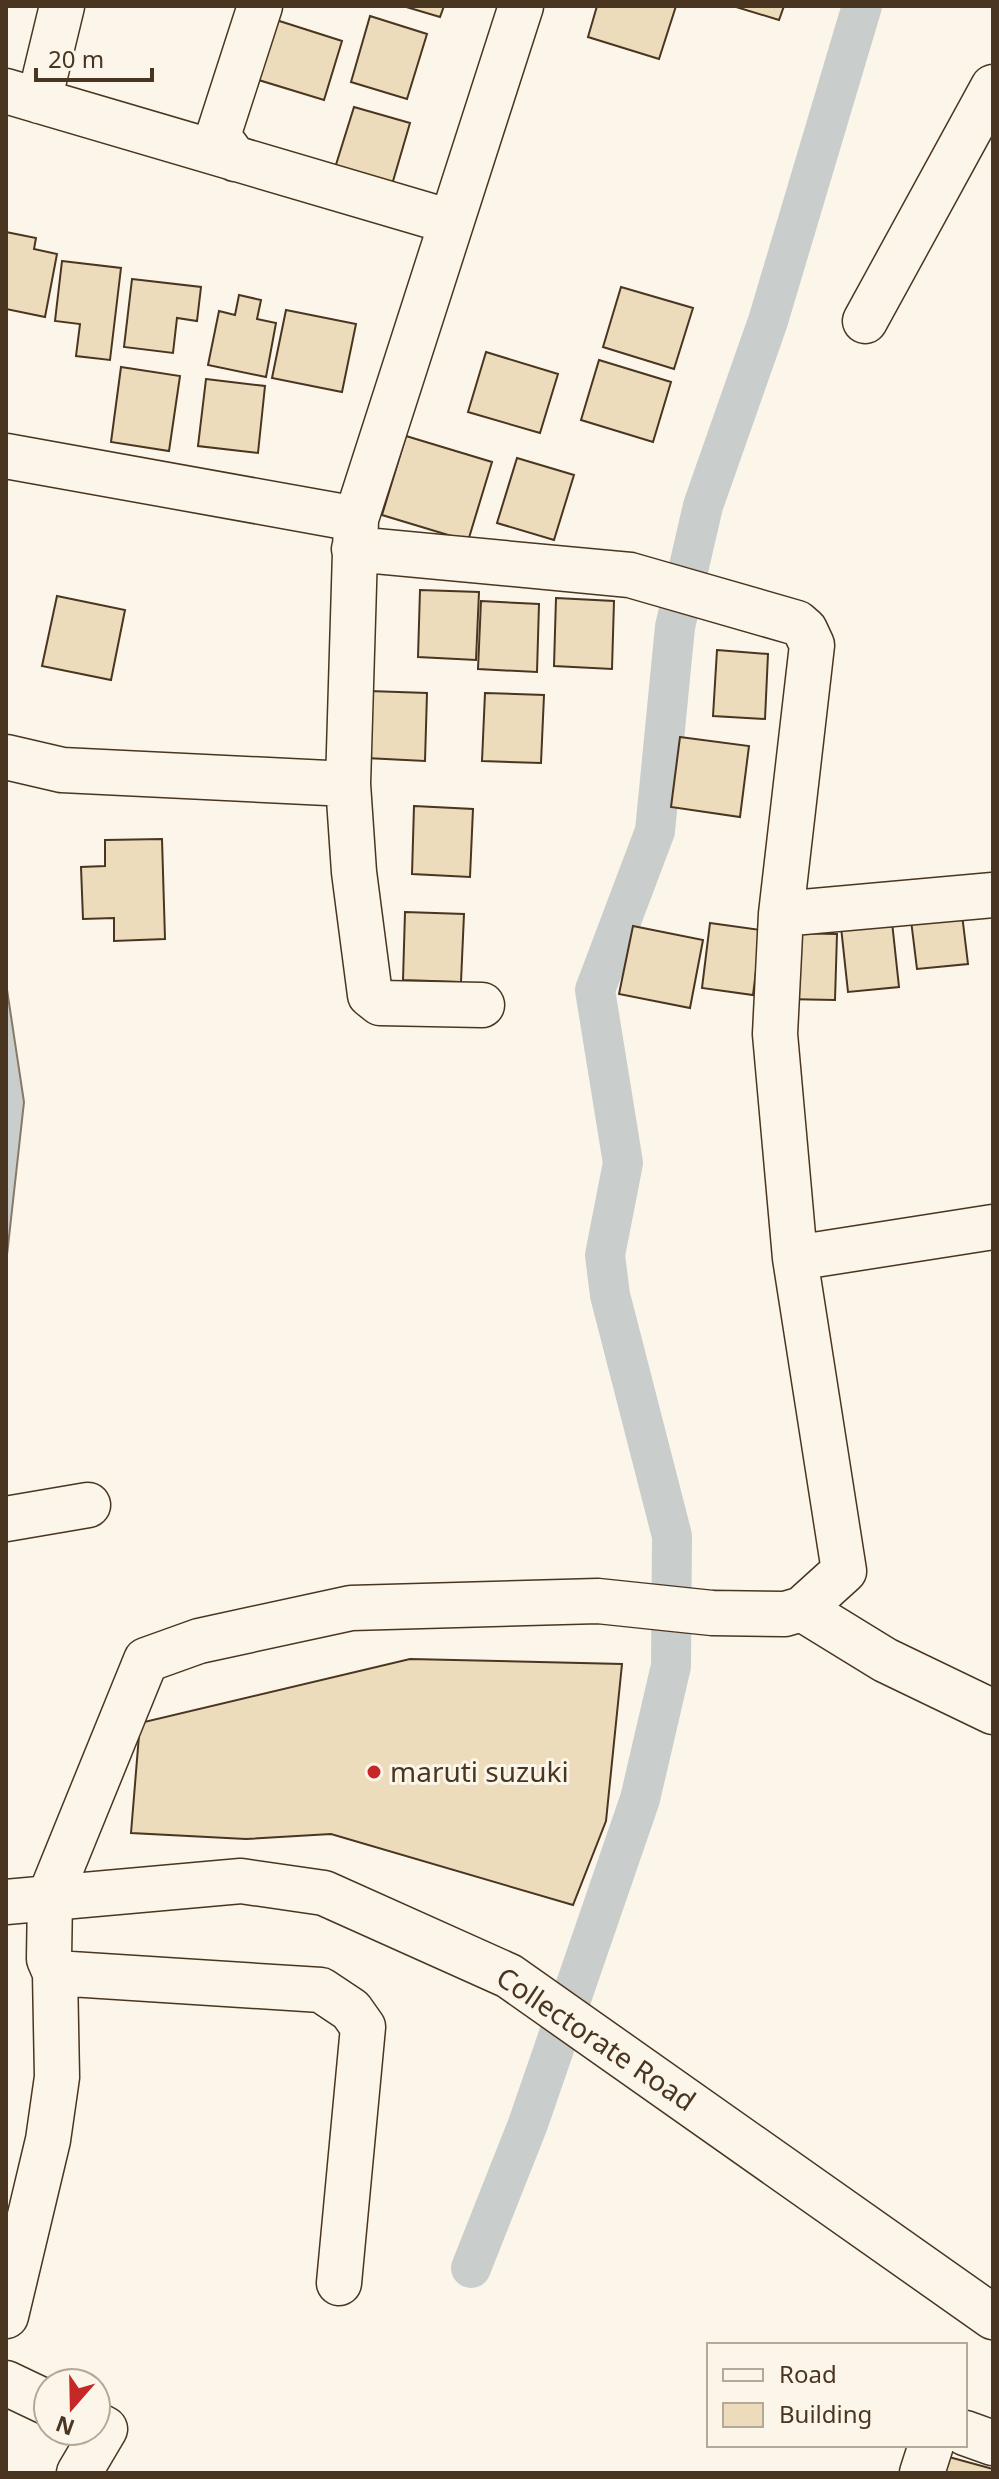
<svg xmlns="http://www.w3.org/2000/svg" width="999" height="2479" font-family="'Noto Sans',sans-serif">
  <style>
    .water { fill: #c9cecd; stroke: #887966; stroke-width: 2 }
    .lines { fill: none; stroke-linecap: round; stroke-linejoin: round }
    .canal { stroke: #c9cecd; stroke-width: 40 }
    .building { fill: #ecdcbc; stroke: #4a3520; stroke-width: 2 }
    .minor-casing { stroke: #4a3520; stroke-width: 47 }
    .major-casing { stroke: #4a3520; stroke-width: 47 }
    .minor { stroke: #fbf6e9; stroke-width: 44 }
    .major { stroke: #fbf6e9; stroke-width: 44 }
    .poi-dot { fill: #c62828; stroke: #fbf6e9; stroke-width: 3 }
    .labels { text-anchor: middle; stroke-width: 6; stroke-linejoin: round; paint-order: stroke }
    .poi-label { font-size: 28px; fill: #4a3520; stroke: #fbf6e9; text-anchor: start }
    .street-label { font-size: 28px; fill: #4a3520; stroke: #fbf6e9 }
  </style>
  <rect width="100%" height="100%" fill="#fbf6e9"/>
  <!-- water -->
  <path class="water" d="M6 983 24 1102 6 1264Z"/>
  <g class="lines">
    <!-- canal -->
    <path class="canal" d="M471 2268 528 2124 640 1799 671 1666 672 1536 610 1295 605 1255 623 1163 595 990 655 831 675 627 703 506 768 321 862 6"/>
  </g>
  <!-- building -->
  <path class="building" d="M403 6H444L440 17Z
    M597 6H676L659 59 588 37Z
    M733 6H784L779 20Z
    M370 16 427 34 407 99 351 82Z
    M270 18 342 41 324 100 252 78Z
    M354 107 410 123 391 188 334 171Z
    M6 232 36 238 34 249 57 254 45 317 6 309Z
    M62 261 121 268 110 360 76 356 80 324 55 321Z
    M132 279 201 287 197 321 177 318 173 353 124 347Z
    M621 287 693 308 674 369 603 347Z
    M239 295 261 300 257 319 276 323 266 377 208 365 219 311 235 315Z
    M286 310 356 324 342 392 272 378Z
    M486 352 558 374 540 433 468 412Z
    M599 360 671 382 653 442 581 420Z
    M121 367 180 376 169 451 111 442Z
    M206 379 265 386 258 453 198 446Z
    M406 436 492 462 468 541 382 515Z
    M517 458 574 475 554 540 497 523Z
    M420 590 479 592 476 660 418 657Z
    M57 596 125 610 111 680 42 666Z
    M556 598 614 601 612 669 554 666Z
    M481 601 539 604 537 672 478 669Z
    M717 650 768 654 765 719 713 716Z
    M369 691 427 693 425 761 366 758Z
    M485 693 544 695 541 763 482 761Z
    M680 737 749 746 740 817 671 807Z
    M414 806 473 809 470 877 412 874Z
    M162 839 165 939 114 941V918L83 919 81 867 105 866V840Z
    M960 898 968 964 917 969 909 904Z
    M405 912 464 914 461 982 403 980Z
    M892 922 899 987 848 992 841 927Z
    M710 923 761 930 753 995 702 988Z
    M633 926 703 940 690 1008 619 994Z
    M785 933 837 934 835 1000 784 999Z
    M410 1659 622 1664 606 1821 573 1905 331 1834 246 1839 131 1833 140 1723Z
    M949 2457 993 2469V2473H944Z"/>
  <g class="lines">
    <!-- minor casing -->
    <g class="minor-casing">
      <path id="minor" d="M6 91 451 222
        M39 101 62 6
        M235 159 218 136 260 6
        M865 321 993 87
        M6 456 356 519
        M354 549 630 575 797 623 805 630 812 645 781 914 775 1034 795 1258
        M6 757 62 770 348 784
        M781 914 993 895
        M482 1005 380 1003 370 995 354 872 348 784 356 519 521 6
        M6 1519 88 1505
        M802 1609 885 1660 993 1712
        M339 2283 363 2027 351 2010 321 1990 55 1973 49 1959 50 1896 146 1660 199 1641 351 1608 598 1601 712 1613 785 1614 802 1609 844 1571 795 1258 993 1227
        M6 2316 48 2140 57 2077 55 1973
        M6 2383 48 2403
        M965 2433 993 2443
        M79 2473 105 2429 96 2424
        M922 2473 931 2445"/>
    </g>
    <!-- major casing -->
    <g class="major-casing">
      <path id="major" d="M6 1902 241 1881 324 1893 509 1976 993 2317"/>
    </g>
    <!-- minor -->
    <use href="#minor" class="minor"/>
    <!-- major -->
    <use href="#major" class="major"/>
  </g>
  <!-- markers -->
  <circle class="poi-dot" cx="374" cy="1772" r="8"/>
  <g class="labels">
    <!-- poi labels -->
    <g class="poi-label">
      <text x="390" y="1782">maruti suzuki</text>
    </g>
    <!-- street labels -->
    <g class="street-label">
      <text transform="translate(596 2039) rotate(34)" y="10">Collectorate Road</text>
    </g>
  </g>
  <!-- border -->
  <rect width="999" height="2479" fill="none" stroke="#4a3520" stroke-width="16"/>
  <!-- legend -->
  <rect x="707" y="2343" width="260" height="104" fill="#fbf6e9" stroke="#b4a999" stroke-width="2"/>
  <rect x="723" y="2369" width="40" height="12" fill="#fbf6e9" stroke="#b4a999" stroke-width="2"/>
  <text x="779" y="2383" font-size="24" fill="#4a3520">Road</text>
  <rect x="723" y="2403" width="40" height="24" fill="#ecdcbc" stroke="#b4a999" stroke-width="2"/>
  <text x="779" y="2423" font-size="24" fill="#4a3520">Building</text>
  <!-- north arrow -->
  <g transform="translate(72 2407) rotate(200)"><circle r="38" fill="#fbf6e9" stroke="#b4a999" stroke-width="2"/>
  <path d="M0-6L14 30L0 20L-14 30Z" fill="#c62828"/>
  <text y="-12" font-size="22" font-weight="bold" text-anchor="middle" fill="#4a3520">N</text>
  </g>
  <!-- scale -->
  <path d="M36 68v12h116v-12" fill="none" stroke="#4a3520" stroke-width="4"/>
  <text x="48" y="68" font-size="24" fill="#4a3520" stroke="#fbf6e9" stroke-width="6" paint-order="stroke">20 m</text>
</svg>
